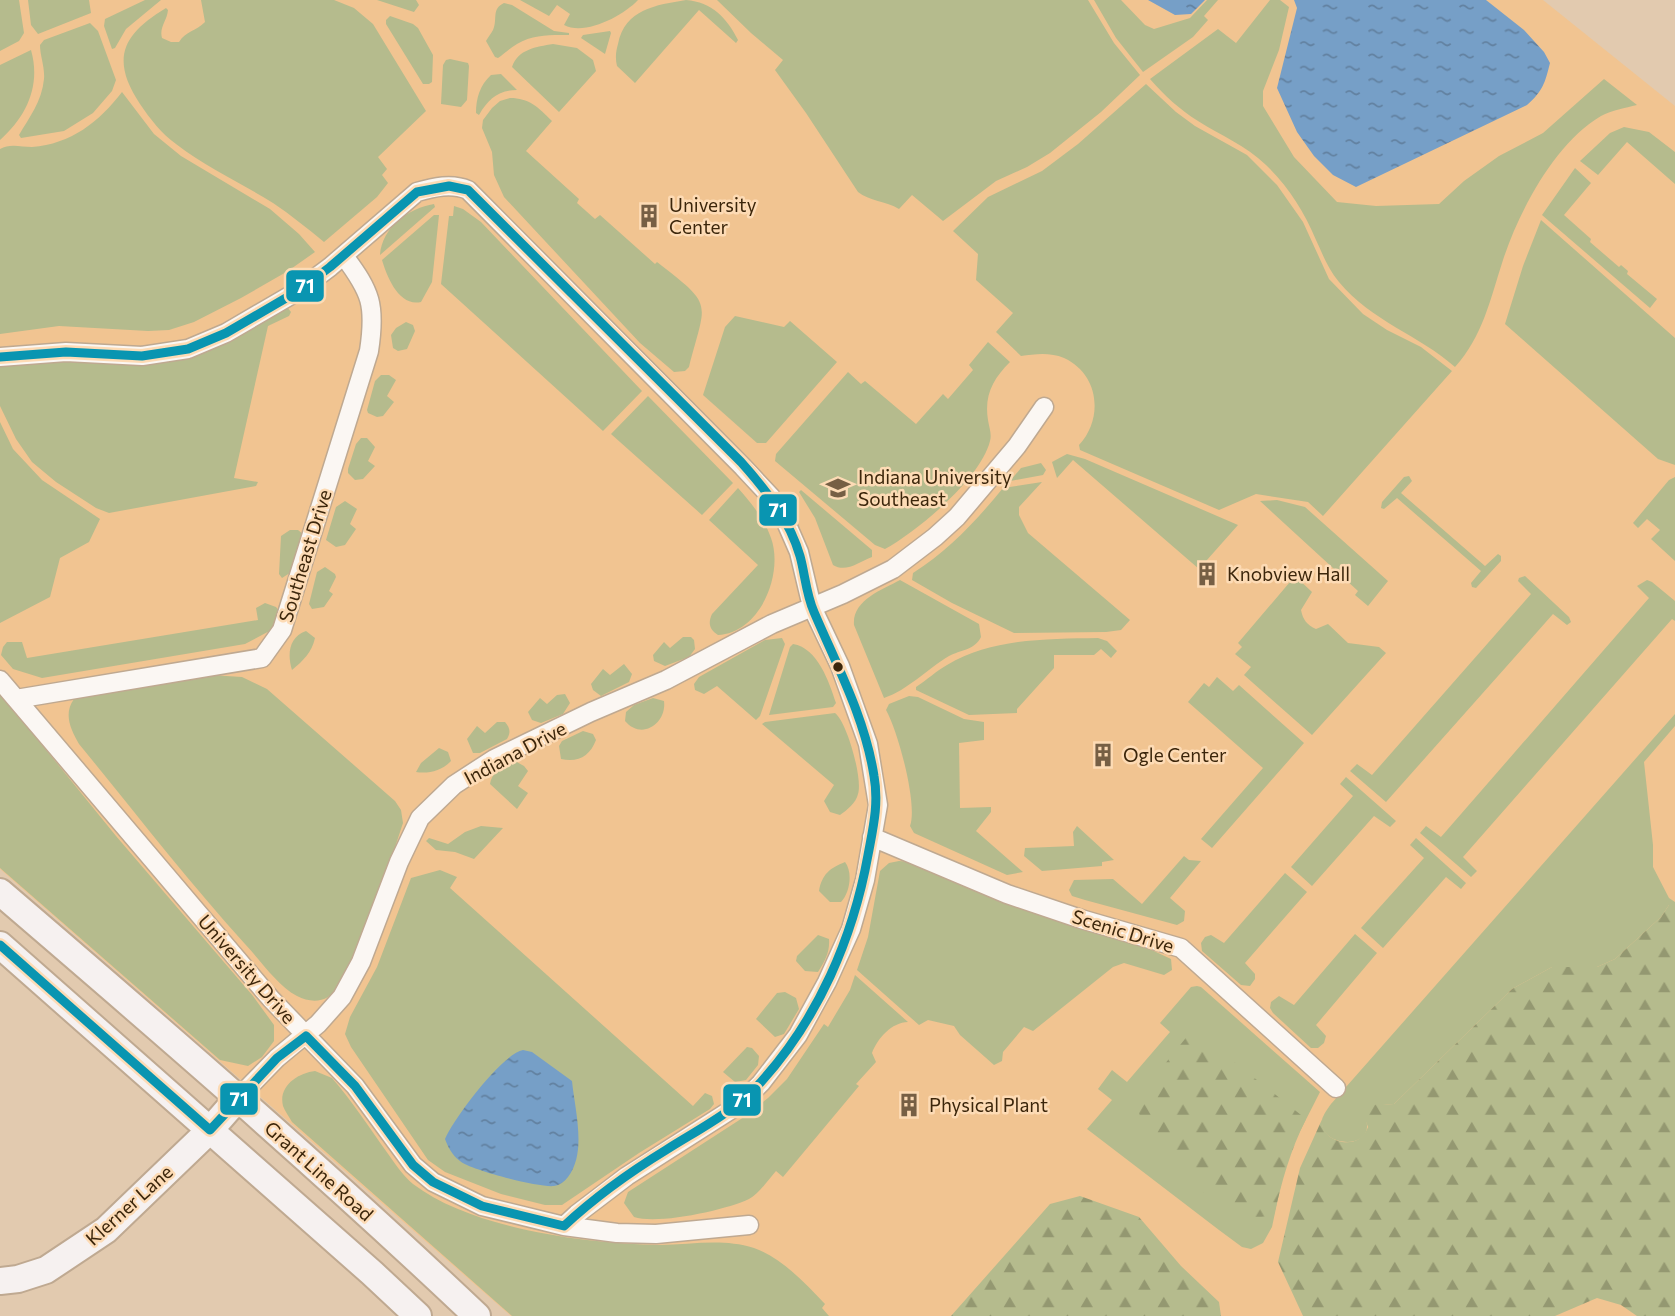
<svg xmlns="http://www.w3.org/2000/svg" width="1675" height="1316" font-family="Commissioner,sans-serif">
  <style>
    .built { fill: #f1c491 }
    .green { fill: #b5bb8d }
    .forest { fill: url(#forest-firs) }
    .water { fill: url(#water-ripples) }
    .lines { fill: none; stroke-linecap: round; stroke-linejoin: round }
    .street-casing { stroke: #bfa991; stroke-width: 21 }
    .secondary-casing { stroke: #bfa991; stroke-width: 30 }
    .street { stroke: #fbf7f3; stroke-width: 18 }
    .secondary { stroke: #f6f1f0; stroke-width: 26 }
    .bus-1-casing { stroke: #fddbb5; stroke-width: 14 }
    .bus-1 { stroke: #0995b1; stroke-width: 9 }
    .bus-dot { fill: #3c260b; stroke: #fddbb5; stroke-width: 2.5 }
    .labels { text-anchor: middle; stroke-width: 5; stroke-linejoin: round; paint-order: stroke }
    .poi-label { font-size: 19px; fill: #3c260b; stroke: #fddbb5; text-anchor: start }
    .street-label { font-size: 19px; fill: #3c260b; stroke: #fddbb5 }
    .line-badge { stroke: #fddbb5; stroke-width: 2.5 }
    .badge-label { font-size: 19px; text-anchor: middle; font-weight: bold; fill: #fff }
  </style>
  <defs>
    <pattern id="forest-firs" width="22" height="20" patternUnits="userSpaceOnUse" patternTransform="scale(1.75)"><rect width="22" height="20" fill="#b5bb8d"/><path d="M5 1l3.5 6h-7zM16 11l3.5 6h-7z" fill="#949871"/></pattern>
    <pattern id="water-ripples" width="26" height="14" patternUnits="userSpaceOnUse" patternTransform="scale(1.75)"><rect width="26" height="14" fill="#769fc7"/><path d="M2 4q2-2 4 0t4 0M15 11q2-2 4 0t4 0" fill="none" stroke="#6281a0"/></pattern>
  </defs>
  <rect width="100%" height="100%" fill="#e2caaf"/>
  <!-- built -->
  <path class="built" d="M0 0H1543L1675 106V1316H511L0 869Z"/>
  <!-- green -->
  <path class="green" d="M0 0H19L24 33 19 41 0 51Z
    M28 0H89L91 13 38 34 31 25Z
    M145 0H161L126 29 115 48 112 49 104 26 105 19Z
    M201 0H334L354 8 373 24 426 111 378 157 387 169 382 175 388 183 377 197 324 242C308 229 291 215 273 203 241 183 206 167 176 144 162 134 150 119 140 104 111 60 121 35 166 8L168 10C167 21 159 27 162 38L171 42H179C186 31 196 31 205 22Z
    M377 0H416L419 5 414 12Z
    M520 0H638C623 16 585 36 564 25L570 14 557 5 549 16Z
    M686 0C712 2 727 18 738 40L736 43 699 10 635 83 617 66C615 58 616 51 618 44 625 9 656 5 686 0Z
    M717 0H1088L1114 43 1140 75 1101 112 1050 153 1027 167 996 181 943 221 912 195 899 209C886 201 869 201 858 192L806 113 775 70 783 60 751 33Z
    M1094 0H1121L1145 25 1154 29 1190 18 1207 0H1218L1204 16 1208 20 1193 37 1143 72 1116 38Z
    M1270 0H1280L1289 7 1279 50 1263 91V106L1294 157 1337 202 1376 206 1439 204 1464 181 1499 156 1543 133 1604 79 1637 105C1625 108 1612 110 1601 116 1555 143 1519 211 1503 260 1490 300 1483 336 1455 367 1419 335 1371 321 1339 282 1328 269 1323 255 1316 240 1304 211 1288 186 1266 165 1245 145 1222 136 1198 121 1180 110 1164 95 1150 79L1218 29 1236 43Z
    M504 3 512 5 554 31 569 33V35C551 35 534 34 517 44 510 48 504 54 498 58L495 57 486 41C488 37 491 34 493 30 498 19 491 9 504 3Z
    M390 16 413 24 418 28 433 55 432 82 429 84H423L386 24V20Z
    M90 23 98 31 116 80 112 91 93 113 64 131 21 138 19 135C29 118 42 101 44 79 45 67 40 56 40 45L44 40Z
    M610 31 611 33 605 54 581 38 583 35Z
    M553 44 577 48 593 60 596 71 559 112 512 67C518 49 536 47 553 44Z
    M31 50C41 85 27 116 0 140V65Z
    M450 59 468 63 469 66 467 100 461 107 441 104 443 65 446 60Z
    M501 74 517 90C499 90 488 99 479 115L476 113C476 98 480 85 491 75Z
    M1146 84 1176 112 1195 126 1247 155 1277 185 1303 222 1329 279 1363 314 1387 330 1421 347 1452 371 1323 516 1308 502 1256 494 1219 510 1080 450 1079 445C1104 418 1099 374 1064 358 1050 352 1035 354 1021 356L996 332 1013 313 976 280 978 254 953 231 988 197 1042 171 1078 144Z
    M122 92 154 134 181 156 270 209 299 234 315 252 288 271 241 298 194 322 169 330 148 331 59 326 0 334V149C10 143 21 147 32 147 71 144 99 122 122 92Z
    M510 98C529 98 538 107 552 121L526 151 579 199 577 203 595 219 600 215 655 264 657 262C715 307 706 300 689 367L685 371 674 372 640 343 504 197 494 175 492 152 482 128 483 120 492 108 500 101Z
    M1624 127 1649 132 1675 152V184L1627 142 1598 175 1580 161 1610 133Z
    M1575 168 1591 183 1564 215 1591 239 1590 242 1619 267 1621 265 1628 271 1627 274 1657 299 1650 308 1542 215Z
    M434 204 435 207 380 255C382 227 409 208 434 204Z
    M454 206 463 209 481 222 642 391 603 431 441 284 449 216H453Z
    M434 215H439L432 282 421 302C399 307 387 277 382 260Z
    M1541 220 1675 338V465L1658 459 1505 324 1523 266Z
    M287 307 291 312 289 316 268 326 234 478 258 482 256 486 109 513 96 508 56 482 32 462 16 439 0 406V366L34 359 156 363 179 359 230 339Z
    M735 316 784 327 790 321 837 362 766 443H757L703 395 725 327Z
    M406 322 413 325 415 331 407 349 398 351 393 348 391 335 396 328Z
    M988 342 1010 362C993 379 984 395 988 420 989 427 992 434 990 441 981 478 918 531 885 549L875 545 775 461 776 454 848 372 861 384 865 381 916 424 943 394 948 399 973 370 969 365Z
    M381 375H389L396 380 387 396 394 402 383 416 377 417 368 413 367 410 375 381Z
    M648 396 733 483 702 515 611 434Z
    M0 422 13 449 42 480 100 519 89 542 60 558 50 597 0 623Z
    M361 438H367L375 447 368 461 375 466 363 479 355 480 348 473V469L356 444Z
    M1067 454 1085 459 1238 525 1199 569 1073 460 1057 478 1052 462Z
    M1041 463 1046 470 1043 475 1010 481 1021 468Z
    M1409 476 1412 481 1401 493 1485 566 1498 554 1501 556V561L1476 588 1472 587 1471 583 1481 571 1397 498 1384 509 1381 508 1382 502 1404 477Z
    M1675 477V561L1651 539 1660 530 1647 519 1638 528 1633 523 1669 480Z
    M1042 482 1019 507V515L1028 533 1130 620 1121 630 1106 632 1014 633 952 603 912 580 913 573C949 550 976 521 1003 488Z
    M738 488C751 503 764 518 771 538 784 574 760 633 718 635 709 629 708 623 712 614L758 565 709 520Z
    M801 490 872 550V557C859 562 846 573 833 565L815 518 799 492Z
    M1277 500 1305 507 1388 581 1368 606 1355 595 1358 591 1260 501Z
    M345 501 357 509 350 524 356 529 345 545 336 547 326 540 336 507Z
    M290 530H298L304 535 293 571 282 578 279 574 281 536Z
    M325 567 335 574 336 577 329 591 333 594 324 607 312 609 309 604 317 572Z
    M1295 576 1312 592 1301 610C1303 620 1307 625 1316 629L1328 624 1348 643 1379 647 1386 653 1312 735 1244 675 1251 667 1235 654 1242 647 1238 643Z
    M1525 576 1569 617 1571 622 1567 625 1553 614 1386 802 1350 771 1357 764 1372 775 1531 594 1518 581 1519 578Z
    M900 580 979 624 981 637C975 650 960 650 949 656 927 669 908 690 884 698L854 625C852 600 882 590 900 580Z
    M1647 580 1652 582 1675 601V621L1672 619 1463 857 1477 871 1471 877 1420 833 1426 826 1441 837 1649 598 1637 586Z
    M265 603 276 607 280 612 275 628 245 644 42 678 13 669 1 655 3 647 7 642H22L27 658 258 620 256 608Z
    M306 631 315 638C312 652 303 661 292 670 287 654 289 637 306 631Z
    M683 637H691L694 640 695 649 689 657 665 666 654 661 653 655 664 642 670 648Z
    M782 638 785 644 760 716 756 720 717 686 704 694 695 690 694 684 699 677 765 640Z
    M1098 638 1107 641 1117 651 1111 658 1101 649 1094 655H1054V668L1017 709V713L969 715 916 690V687C927 680 936 671 947 665 993 638 1047 639 1098 638Z
    M793 644C818 648 829 682 836 703L833 707 769 715 790 647Z
    M624 664 632 674 629 682 601 696 593 690 591 684 603 669 610 675Z
    M211 675 242 677 267 689 395 801 401 810 403 823C392 856 353 982 328 997 318 1003 307 1001 297 996 277 985 261 961 245 944 187 880 134 811 79 744 71 730 63 714 74 699Z
    M1217 677 1233 691 1239 685 1304 743 1212 848 1201 839 1263 768 1188 702 1204 683 1209 687Z
    M0 693 116 836 253 996 274 1025V1041L262 1057 248 1066 220 1060 0 868Z
    M565 694 570 703 563 714 541 723 532 720 528 712 540 698 547 704 557 695Z
    M909 696 918 697 964 719 984 722V740L959 743 960 808 991 807V812L976 831 1023 872 1007 875 914 833 910 826C918 805 898 731 886 710L889 704Z
    M653 698 664 701C667 723 642 741 625 721L626 712 634 705Z
    M835 713C847 722 863 779 858 794 856 803 847 810 840 815L830 812 824 801 834 785 762 724 765 722Z
    M1675 714V726L1644 762 1653 845V867L1669 898V905L1661 917 1615 959 1597 967H1552L1512 989 1394 1104 1382 1105 1366 1120C1375 1149 1324 1148 1322 1124 1321 1117 1327 1110 1331 1104Z
    M497 722H505C510 728 511 732 507 739L480 753H473L467 739 477 726 485 733Z
    M583 731 593 734 596 740C590 756 578 763 561 759L559 746 562 741Z
    M439 748 448 752 451 761C442 771 428 774 416 772L421 763Z
    M515 761 524 766 528 771 518 786 528 793 517 809 490 784C492 771 504 767 515 761Z
    M1346 777 1396 821 1390 827 1374 816 1312 886 1291 867 1353 796 1340 784Z
    M481 826 503 828 474 859 455 852 436 850 426 841 429 838 448 844 465 832Z
    M1077 826 1114 860 1102 862V866L1042 871 1024 856 1025 848 1074 846 1073 832Z
    M1416 838 1466 883 1461 889 1446 877 1383 948 1361 928 1424 858 1410 845Z
    M1184 856 1189 860 1201 861 1170 898 1185 911 1184 921 1177 925 1085 900 1072 896 1069 890 1074 880 1113 879 1142 904Z
    M899 861 911 862 1141 945 1171 959 1172 970 1164 975 1124 963 1113 967 1033 1031 1024 1027 1003 1052 1002 1061 994 1065 960 1035 954 1026 928 1020 919 1025 857 970 868 937 880 871 889 863Z
    M845 862C853 872 850 893 841 902H830L819 891C822 874 830 868 845 862Z
    M440 870 457 877 450 888 693 1106 705 1093 712 1096 714 1104 710 1109 639 1153 562 1205H545L501 1194 445 1172 428 1160 351 1047 345 1034 350 1017 377 967 411 878Z
    M1285 873 1307 892 1245 963 1255 974V979L1250 986 1241 985 1202 951 1201 943 1205 937 1211 935 1224 943Z
    M1355 934 1377 953 1316 1025 1326 1036 1324 1043 1318 1048H1311L1273 1013 1270 1008 1271 1002 1279 996 1294 1005Z
    M818 935 829 939C830 952 825 961 818 972L805 971 796 961 797 956Z
    M855 975 908 1022C892 1022 877 1039 872 1053L876 1062 856 1084 859 1086 783 1177 776 1171C768 1180 759 1194 749 1199 726 1210 658 1225 634 1217L624 1203 628 1192 744 1117 768 1098 787 1079 824 1024 828 1027 850 990Z
    M1197 986 1201 987 1320 1092 1293 1145 1284 1170 1272 1227 1263 1243 1251 1249 1242 1247 1219 1230 1087 1129 1112 1100 1098 1089 1112 1070 1127 1082 1170 1032 1160 1023 1191 987Z
    M785 992 796 998 799 1009 784 1034 775 1037 756 1019 777 993Z
    M747 1047 752 1048 759 1056 758 1065 746 1080 735 1082 723 1072Z
    M315 1071 332 1078C352 1101 369 1127 386 1151 394 1162 403 1176 413 1184 472 1229 587 1244 659 1245 692 1245 721 1238 754 1248 782 1258 805 1283 825 1304L822 1308 829 1316H512L292 1122C289 1117 285 1111 283 1106 278 1086 298 1073 315 1071Z"/>
  <!-- forest -->
  <path class="forest" d="M1669 898 1675 902V1316H1637L1621 1305 1597 1298 1555 1316H1303L1278 1262 1300 1168 1324 1115C1313 1139 1358 1156 1368 1127L1363 1114C1374 1100 1378 1106 1394 1104L1512 989 1552 967H1597L1615 959 1661 917 1669 905Z
    M1193 1029 1306 1119C1290 1151 1282 1181 1274 1215 1228 1225 1206 1193 1175 1166V1148L1141 1119 1135 1101Z
    M1080 1196 1139 1217 1181 1266 1219 1302 1221 1316H951L1050 1204Z"/>
  <!-- water -->
  <path class="water" d="M1148 0H1205L1191 14 1175 15Z
    M1294 0H1486L1524 30 1544 52 1550 63C1545 83 1543 91 1527 105L1356 187 1333 175 1314 156 1297 132 1277 88 1297 8Z
    M523 1050 532 1052 572 1081C575 1111 587 1152 568 1177 564 1182 560 1185 554 1186 540 1188 470 1170 460 1161 452 1155 448 1147 445 1139 454 1118 502 1054 523 1050Z"/>
  <g class="lines">
    <!-- street casing -->
    <g class="street-casing">
      <path id="street" d="M0 357 66 352 142 356 188 349 226 333 298 291 330 267 417 192C434 187 452 183 468 190L743 467 771 497 785 520 799 552 812 607 840 666 868 744 878 805 865 880 851 929 827 982 798 1035 761 1083 740 1104 627 1176 577 1214 564 1226 482 1206 433 1182 413 1165 355 1086 271 999 0 680
        M16 699 262 658 282 630 369 351C376 305 371 292 344 256
        M872 837 1007 894 1081 919 1181 948 1336 1088
        M238 1098 277 1058 318 1024 342 997 361 962 399 862 420 818 454 785 494 759 591 712 666 680 772 624 843 594 893 569 935 537 957 517 1017 446 1044 407
        M564 1226 617 1233 656 1234 749 1225"/>
    </g>
    <!-- secondary casing -->
    <g class="secondary-casing">
      <path id="secondary" d="M0 892C161 1030 322 1169 477 1316
        M0 945 372 1273 418 1316
        M0 1281 18 1279 46 1270 106 1230 210 1130 238 1098"/>
    </g>
    <!-- street -->
    <use href="#street" class="street"/>
    <!-- secondary -->
    <use href="#secondary" class="secondary"/>
    <!-- bus-1 casing -->
    <g class="bus-1-casing">
      <path id="bus-1" d="M0 357 66 352 142 356 188 349 226 333 298 291 330 267 417 192 449 186 468 190 741 462C766 490 789 519 800 556 805 574 806 594 814 612 837 666 865 718 874 776 879 804 873 828 868 855 853 938 818 1019 761 1082 734 1112 699 1129 666 1150 630 1172 595 1197 564 1226L482 1206 433 1182 413 1165 355 1086 306 1036 277 1058 210 1130 0 945"/>
    </g>
    <!-- bus-1 -->
    <use href="#bus-1" class="bus-1"/>
  </g>
  <!-- icons -->
  <defs>
    <g id="building-bare" transform="scale(1.89)"><path d="M-4-6H4V6H1V3H-1V6H-4ZM-2.5-4.3h1.7v1.8h-1.7ZM.8-4.3h1.7v1.8H.8ZM-2.5-1h1.7V.8h-1.7ZM.8-1h1.7V.8H.8Z" fill="#765f44" stroke="#fddbb5" stroke-width="2.5" paint-order="stroke"/></g>
    <g id="university-bare" transform="scale(1.89)"><path d="M0-5L7-2L0 1L-7-2ZM-4 1L0 2.5L4 1V4Q0 6-4 4Z" fill="#765f44" stroke="#fddbb5" stroke-width="2.5" paint-order="stroke"/></g>
  </defs>
  <g fill-rule="evenodd">
    <use href="#building-bare" x="649" y="216"/>
    <use href="#university-bare" x="838" y="488"/>
    <use href="#building-bare" x="1207" y="574"/>
    <use href="#building-bare" x="1103" y="755"/>
    <use href="#building-bare" x="909" y="1105"/>
  </g>
  <!-- markers -->
  <circle class="bus-dot" cx="838" cy="667" r="6"/>
  <g class="labels">
    <!-- poi labels -->
    <g class="poi-label">
      <text x="669" y="212">University<tspan x="669" dy="22">Center</tspan></text>
      <text x="858" y="484">Indiana University<tspan x="858" dy="22">Southeast</tspan></text>
      <text x="1227" y="581">Knobview Hall</text>
      <text x="1123" y="762">Ogle Center</text>
      <text x="929" y="1112">Physical Plant</text>
    </g>
    <!-- street labels -->
    <g class="street-label">
      <text transform="translate(305 556) rotate(-73)" y="7">Southeast Drive</text>
      <text transform="translate(515 753) rotate(-28)" y="7">Indiana Drive</text>
      <text transform="translate(1123 931) rotate(17)" y="7">Scenic Drive</text>
      <text transform="translate(247 969) rotate(49)" y="7">University Drive</text>
      <text transform="translate(319 1171) rotate(42)" y="7">Grant Line Road</text>
      <text transform="translate(129 1205) rotate(-42)" y="7">Klerner Lane</text>
    </g>
  </g>
  <g class="line-badge">
    <rect x="285" y="269" width="40" height="34" rx="7" fill="#0995b1"/>
    <rect x="758" y="493" width="40" height="34" rx="7" fill="#0995b1"/>
    <rect x="219" y="1082" width="40" height="34" rx="7" fill="#0995b1"/>
    <rect x="722" y="1083" width="40" height="34" rx="7" fill="#0995b1"/>
  </g>
  <g class="badge-label">
    <text x="305" y="293">71</text>
    <text x="778" y="517">71</text>
    <text x="239" y="1106">71</text>
    <text x="742" y="1107">71</text>
  </g>
</svg>
